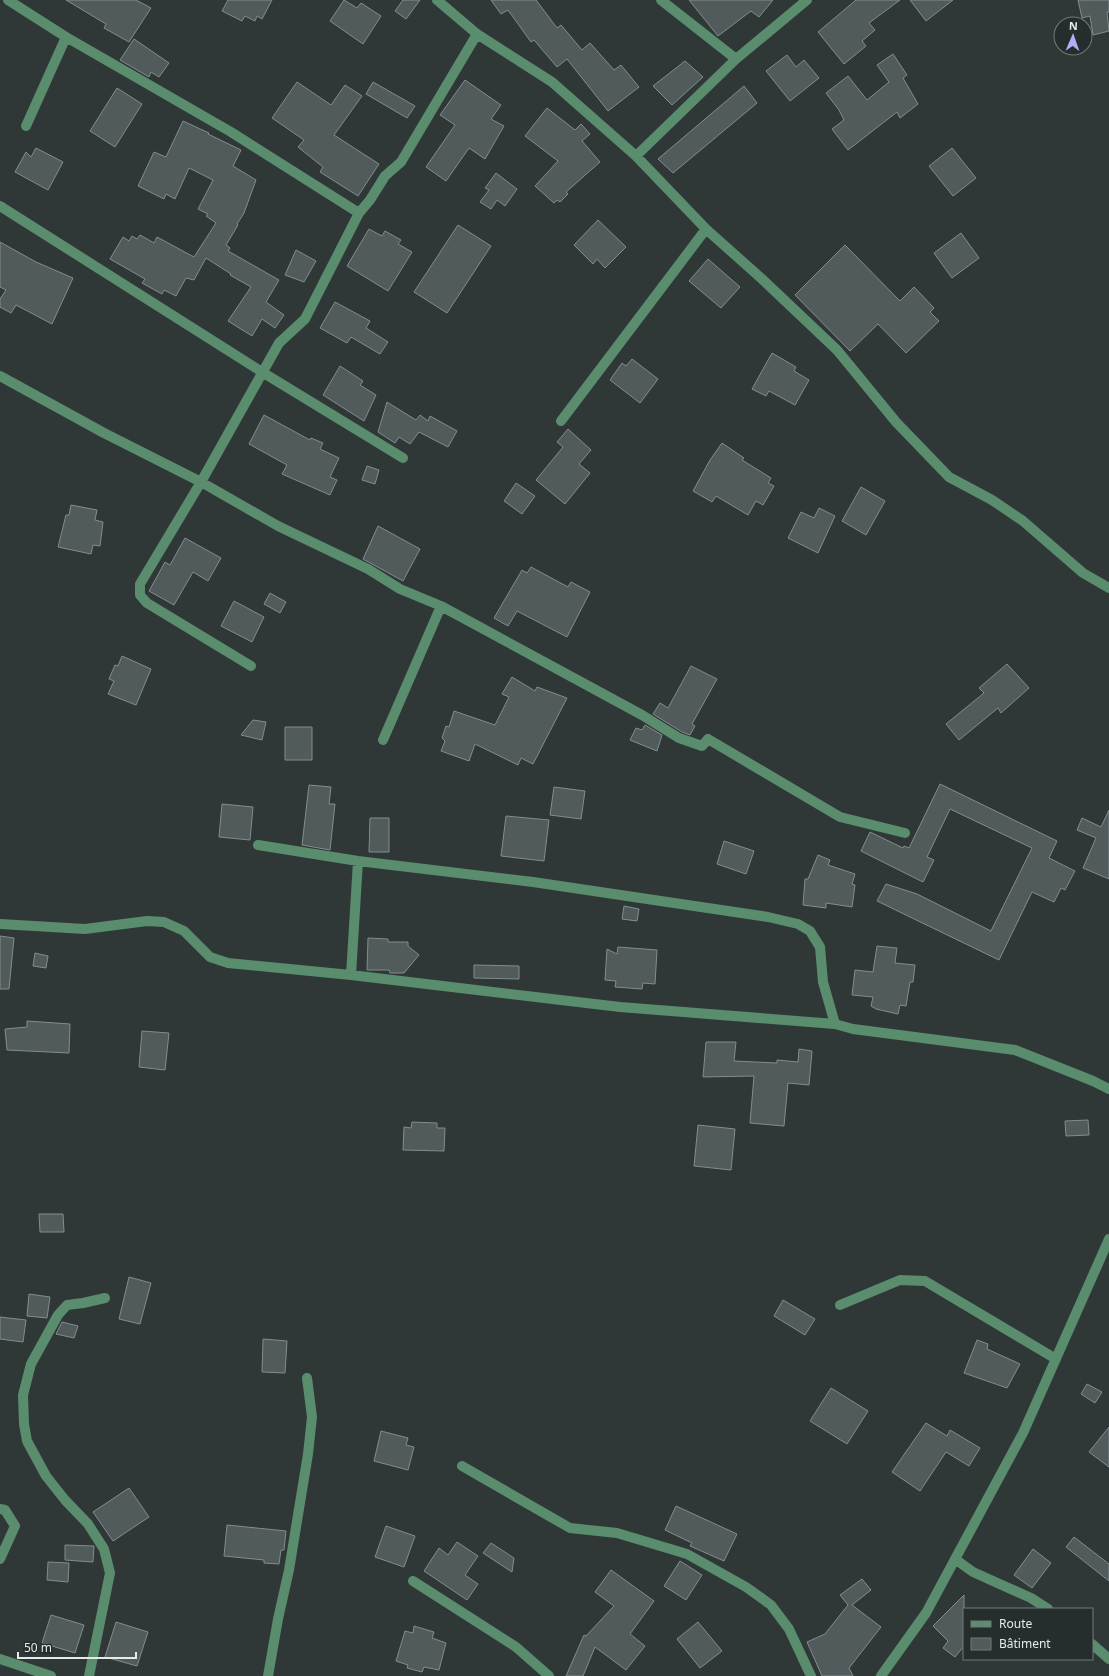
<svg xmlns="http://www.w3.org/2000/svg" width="1109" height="1676" font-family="'Noto Sans',sans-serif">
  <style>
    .building { fill: #515b5c; stroke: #828d8e }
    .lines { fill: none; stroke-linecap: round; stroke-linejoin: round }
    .minor { stroke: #5a8c6e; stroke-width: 10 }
  </style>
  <rect width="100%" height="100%" fill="#2f3836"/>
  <!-- building -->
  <path class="building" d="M66 0H136L151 8 129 42 104 28 106 24Z
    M228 0H272L262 19 257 16 255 21 245 16 242 21 222 11Z
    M344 0 357 8 361 3 381 16 363 44 330 21Z
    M403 0H420L406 19 395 11Z
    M491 0H536L557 28 561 25 582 50 590 43 614 70 621 65 639 87 608 111 567 59 557 67 534 40 531 42 508 10 501 14Z
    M689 0H773L759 17 751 11 718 36Z
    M856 0H900L869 23 875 30 862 41 866 46 844 64 818 32Z
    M910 0H953L926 21Z
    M1078 0H1109V12H1107L1109 31 1093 35 1090 16 1082 18Z
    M134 39 169 63 159 77 151 72 149 77 120 60Z
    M893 54 907 75 903 78 918 104 900 118 897 112 848 150 832 129 844 120 839 110 826 93 848 76 867 100 889 82 877 65Z
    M787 55 796 67 804 60 819 78 790 101 766 71Z
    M685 61 703 77 672 105 653 86Z
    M465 80 501 105 491 119 504 126 485 159 469 148 446 181 426 167 455 125 440 115Z
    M297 82 331 105 345 85 362 96 334 135 379 164 358 196 320 172 323 167 298 147 304 140 272 118Z
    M373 82 415 106 407 118 366 94Z
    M744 86 757 103 673 173 658 159Z
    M117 88 142 104 115 147 90 131Z
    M547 108 575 130 581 124 590 134 582 141 600 162 566 192 568 194 560 202 557 200 554 203 535 186 558 161 525 136Z
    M183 121 209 133 208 134 241 150 233 166 256 180 244 213 237 224 238 225 226 245 230 248 228 251 279 280 266 302 284 315 275 328 262 319 252 336 228 321 251 287 230 275 231 274 206 258 194 280 186 278 176 296 164 290 162 294 142 283 145 279 110 259 123 237 129 241 132 236 137 239 140 235 154 243 157 237 194 257 216 223 206 216 208 214 198 209 213 180 189 168 175 199 166 194 164 199 138 186 154 152 166 157Z
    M36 148 63 162 48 190 15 172 26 152 31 157Z
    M952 148 976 178 953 196 929 166Z
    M496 173 517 189 505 206 497 200 491 209 480 202 489 190 485 188Z
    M598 220 626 247 605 268 597 259 593 264 574 245Z
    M458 225 491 246 447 313 414 292Z
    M369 229 382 236 385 231 401 240 398 244 412 252 388 291 347 266Z
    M961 233 979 258 952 278 934 253Z
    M0 242 36 262 73 278 52 324 16 305 11 313 0 307V299L6 290 0 287Z
    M845 245 900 301 914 287 934 308 930 312 939 321 906 353 878 324 850 351 795 295Z
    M296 250 316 261 304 282 285 275Z
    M708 259 740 287 721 308 689 281Z
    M335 302 370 321 366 328 388 342 380 354 351 337 347 343 320 328Z
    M772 353 796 367 794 371 809 380 795 405 769 391 766 396 752 389Z
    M632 359 658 379 640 403 610 380 622 363 626 366Z
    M340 366 363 381 360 385 376 395 364 421 323 395Z
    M387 402 416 420 420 415 428 421 430 416 457 431 448 447 419 432 410 444 399 437 395 443 378 432Z
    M264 415 310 440 311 438 323 443 320 449 339 458 330 477 337 480 330 495 282 474 287 465 249 444Z
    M568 429 591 450 579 464 590 473 565 504 536 480 563 447 557 442Z
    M722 443 744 458 742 460 771 478 768 483 774 486 763 505 756 501 748 515 716 496 712 502 693 491 710 460Z
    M367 466 379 470 375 484 362 480Z
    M516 483 535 496 522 514 504 501Z
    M861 487 885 501 866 535 842 521Z
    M71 505 97 510 95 520 103 522 100 546 93 545 91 554 58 547 66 515H69Z
    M819 508 835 516 818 553 788 538 801 512 814 518Z
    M378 526 420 549 403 581 363 559Z
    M185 538 221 558 208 581 193 572 174 605 149 591 165 562 170 565Z
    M531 567 568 587 571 582 590 592 567 637 517 611 508 626 494 618 522 570 527 573Z
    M270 593 286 602 280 613 264 604Z
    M234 601 264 617 252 642 221 626Z
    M122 656 151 669 136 705 108 694 114 681 109 679 115 665 118 666Z
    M1007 664 1029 688 1001 713 998 708 959 740 946 724 984 693 979 688Z
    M691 666 717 679 692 724 695 726 690 735 682 732 653 714 660 703 668 708Z
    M512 677 535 691 537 687 567 698 533 764 521 758 518 765 475 744 469 761 441 751 445 741 442 738 446 726 449 727 454 711 495 725 509 697 502 694Z
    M253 720 266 722 262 740 241 735Z
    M645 725 662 735 657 751 630 740 636 728 642 730Z
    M285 727H312V760H285Z
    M940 784 1057 841 1049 858 1075 871 1065 890 1061 888 1054 902 1032 892 999 960 877 901 886 884 917 894 991 931 1032 848 950 809 927 857 934 860 923 882 861 851 870 832 903 848 904 846 909 848Z
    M309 785 331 787 329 804H335L330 850 302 845Z
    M554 787 585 791 581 819 550 815Z
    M222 804 253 807 250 840 219 837Z
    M1109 810V879L1083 868 1096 838 1077 830 1082 818 1101 827Z
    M506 816 549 820 544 861 501 856Z
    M370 818H389V852H369Z
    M724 841 754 851 746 874 717 864Z
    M818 855 830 860 828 865 855 874 852 884 855 885 852 907 826 903V908L803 905 805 879H808Z
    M624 906 639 909 637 921 622 919Z
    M0 936 14 938 9 989H0Z
    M368 938 388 939V942H408V946L419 955 404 973H390L389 970H367Z
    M877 946 897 948 895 963 915 965 913 982H910L906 1006 900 1005 898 1014 876 1009 871 1006 873 997 852 995 855 970 873 972Z
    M618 947 657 950 655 984 643 983 642 989 615 987 616 981 605 980 607 949 617 954Z
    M35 953 48 956 46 968 33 966Z
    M474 965 519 966V979L474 978Z
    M27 1021 70 1024 69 1053 7 1050 5 1029 27 1027Z
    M142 1031 169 1033 165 1070 139 1067Z
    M706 1042H736L734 1061 777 1063V1060L798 1062 799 1049 812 1051 809 1085 788 1083 784 1126 750 1123 754 1076 703 1077Z
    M1088 1120 1089 1135 1066 1136 1065 1121Z
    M412 1122 437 1123V1128H445L444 1151 403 1150 404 1127 411 1128Z
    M698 1125 735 1129 731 1170 694 1166Z
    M39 1214H63L64 1232H40Z
    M129 1277 151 1283 140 1324 119 1319Z
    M29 1294 50 1297 47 1318 27 1316Z
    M783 1300 815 1319 805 1335 774 1316Z
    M0 1317 26 1320 23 1342 0 1339Z
    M62 1322 78 1326 74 1338 56 1334Z
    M263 1339 287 1341 285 1373 262 1372Z
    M977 1340 988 1344 987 1349 1020 1364 1007 1388 964 1373Z
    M1087 1384 1102 1392 1095 1403 1081 1394Z
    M831 1388 868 1411 847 1444 810 1421Z
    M926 1423 947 1436 950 1430 980 1448 969 1466 946 1452 920 1491 892 1472Z
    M1109 1427V1467L1089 1452Z
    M381 1431 408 1438 406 1445 414 1447 408 1470 374 1461Z
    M129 1488 149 1517 113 1541 93 1512Z
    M676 1506 737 1534 724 1561 690 1546 692 1543 665 1530Z
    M227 1525 286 1531 284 1550H281L279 1564 264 1563V1560L224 1556Z
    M386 1526 415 1536 404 1567 375 1557Z
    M1074 1537 1109 1564V1581L1066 1547Z
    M457 1542 478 1556 465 1575 478 1584 467 1600 424 1571 439 1548 448 1555Z
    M491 1543 514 1558 512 1572 483 1553Z
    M65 1545 94 1546 93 1562 65 1560Z
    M1033 1549 1051 1563 1032 1588 1014 1575Z
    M680 1561 702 1575 686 1600 664 1586Z
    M48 1562 69 1563 68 1582 47 1580Z
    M611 1570 654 1601 630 1634 645 1646 626 1670 595 1647 583 1676H566L584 1635 586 1636 614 1606 595 1592Z
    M862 1579 871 1590 852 1605 881 1627 849 1668 853 1676H822L807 1642 825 1634 848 1605 840 1595Z
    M964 1595V1646L955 1657 943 1648 948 1641 933 1626Z
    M51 1615 84 1625 75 1653 42 1643Z
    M116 1622 148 1632 137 1666 105 1657Z
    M698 1622 722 1651 700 1668 677 1639Z
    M414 1626 434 1632 432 1638 446 1643 439 1670 424 1667 422 1672 407 1668 408 1665 396 1661 405 1631 413 1633Z"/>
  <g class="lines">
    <!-- minor -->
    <path class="minor" d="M8 0 66 37 231 132 359 213 370 200 385 176 401 162 477 34
      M437 0 477 34 552 82 636 156 706 229 762 279 837 350 896 422 949 477 992 500 1023 521 1083 573 1109 588
      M661 0 736 59
      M26 126 66 37
      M636 156 736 59 807 0
      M0 206 262 372 403 458
      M0 376 104 433 201 482 278 526 368 569 400 589 441 606 642 715 679 738 702 746 708 739 840 817 905 833
      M561 421 706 229
      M251 666 147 603 140 595V584L201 482 279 343 305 319 359 213
      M383 740 441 606
      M258 845 358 861 533 882 768 917 798 924 810 931 820 947 823 982 835 1024
      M0 924 85 929 147 921 164 922 184 931 210 957 228 963 351 975 620 1007 835 1024 853 1029 1015 1050 1093 1081 1109 1089
      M351 975 358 861
      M840 1305 900 1280 925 1281 1056 1359
      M462 1466 570 1528 617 1533 687 1554 746 1587 771 1605 789 1629 811 1676
      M0 1509 5 1510 15 1526 0 1559
      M955 1559 973 1572 1031 1598 1048 1609
      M413 1581 516 1647 549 1676
      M1092 1644 1109 1659
      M0 1659 51 1676
      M89 1676 110 1573 104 1549 88 1524 65 1500 46 1476 27 1441 24 1424 23 1395 31 1364 58 1315 67 1305 83 1303 105 1298
      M268 1676 278 1619 289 1570 308 1454 312 1417 307 1378
      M881 1676 926 1613 1023 1433 1109 1239"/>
  </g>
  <!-- legend -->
  <rect x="963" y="1608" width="130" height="52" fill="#252e2c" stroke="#727a78"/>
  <rect x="971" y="1621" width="20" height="6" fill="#5a8c6e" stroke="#727a78"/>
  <text x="999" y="1628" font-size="12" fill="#e5ebe9">Route</text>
  <rect x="971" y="1638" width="20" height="12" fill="#515b5c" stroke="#727a78"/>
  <text x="999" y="1648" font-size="12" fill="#e5ebe9">Bâtiment</text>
  <!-- north arrow -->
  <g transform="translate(1073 36) rotate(2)"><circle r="19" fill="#252e2c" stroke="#727a78"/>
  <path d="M0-3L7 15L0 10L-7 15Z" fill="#b5acf8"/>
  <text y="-6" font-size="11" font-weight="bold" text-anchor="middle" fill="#e5ebe9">N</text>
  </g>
  <!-- scale -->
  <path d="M18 1652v6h118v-6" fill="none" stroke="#e5ebe9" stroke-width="2"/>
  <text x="24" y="1652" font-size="12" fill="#e5ebe9" stroke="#252e2c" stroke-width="3" paint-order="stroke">50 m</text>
</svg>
